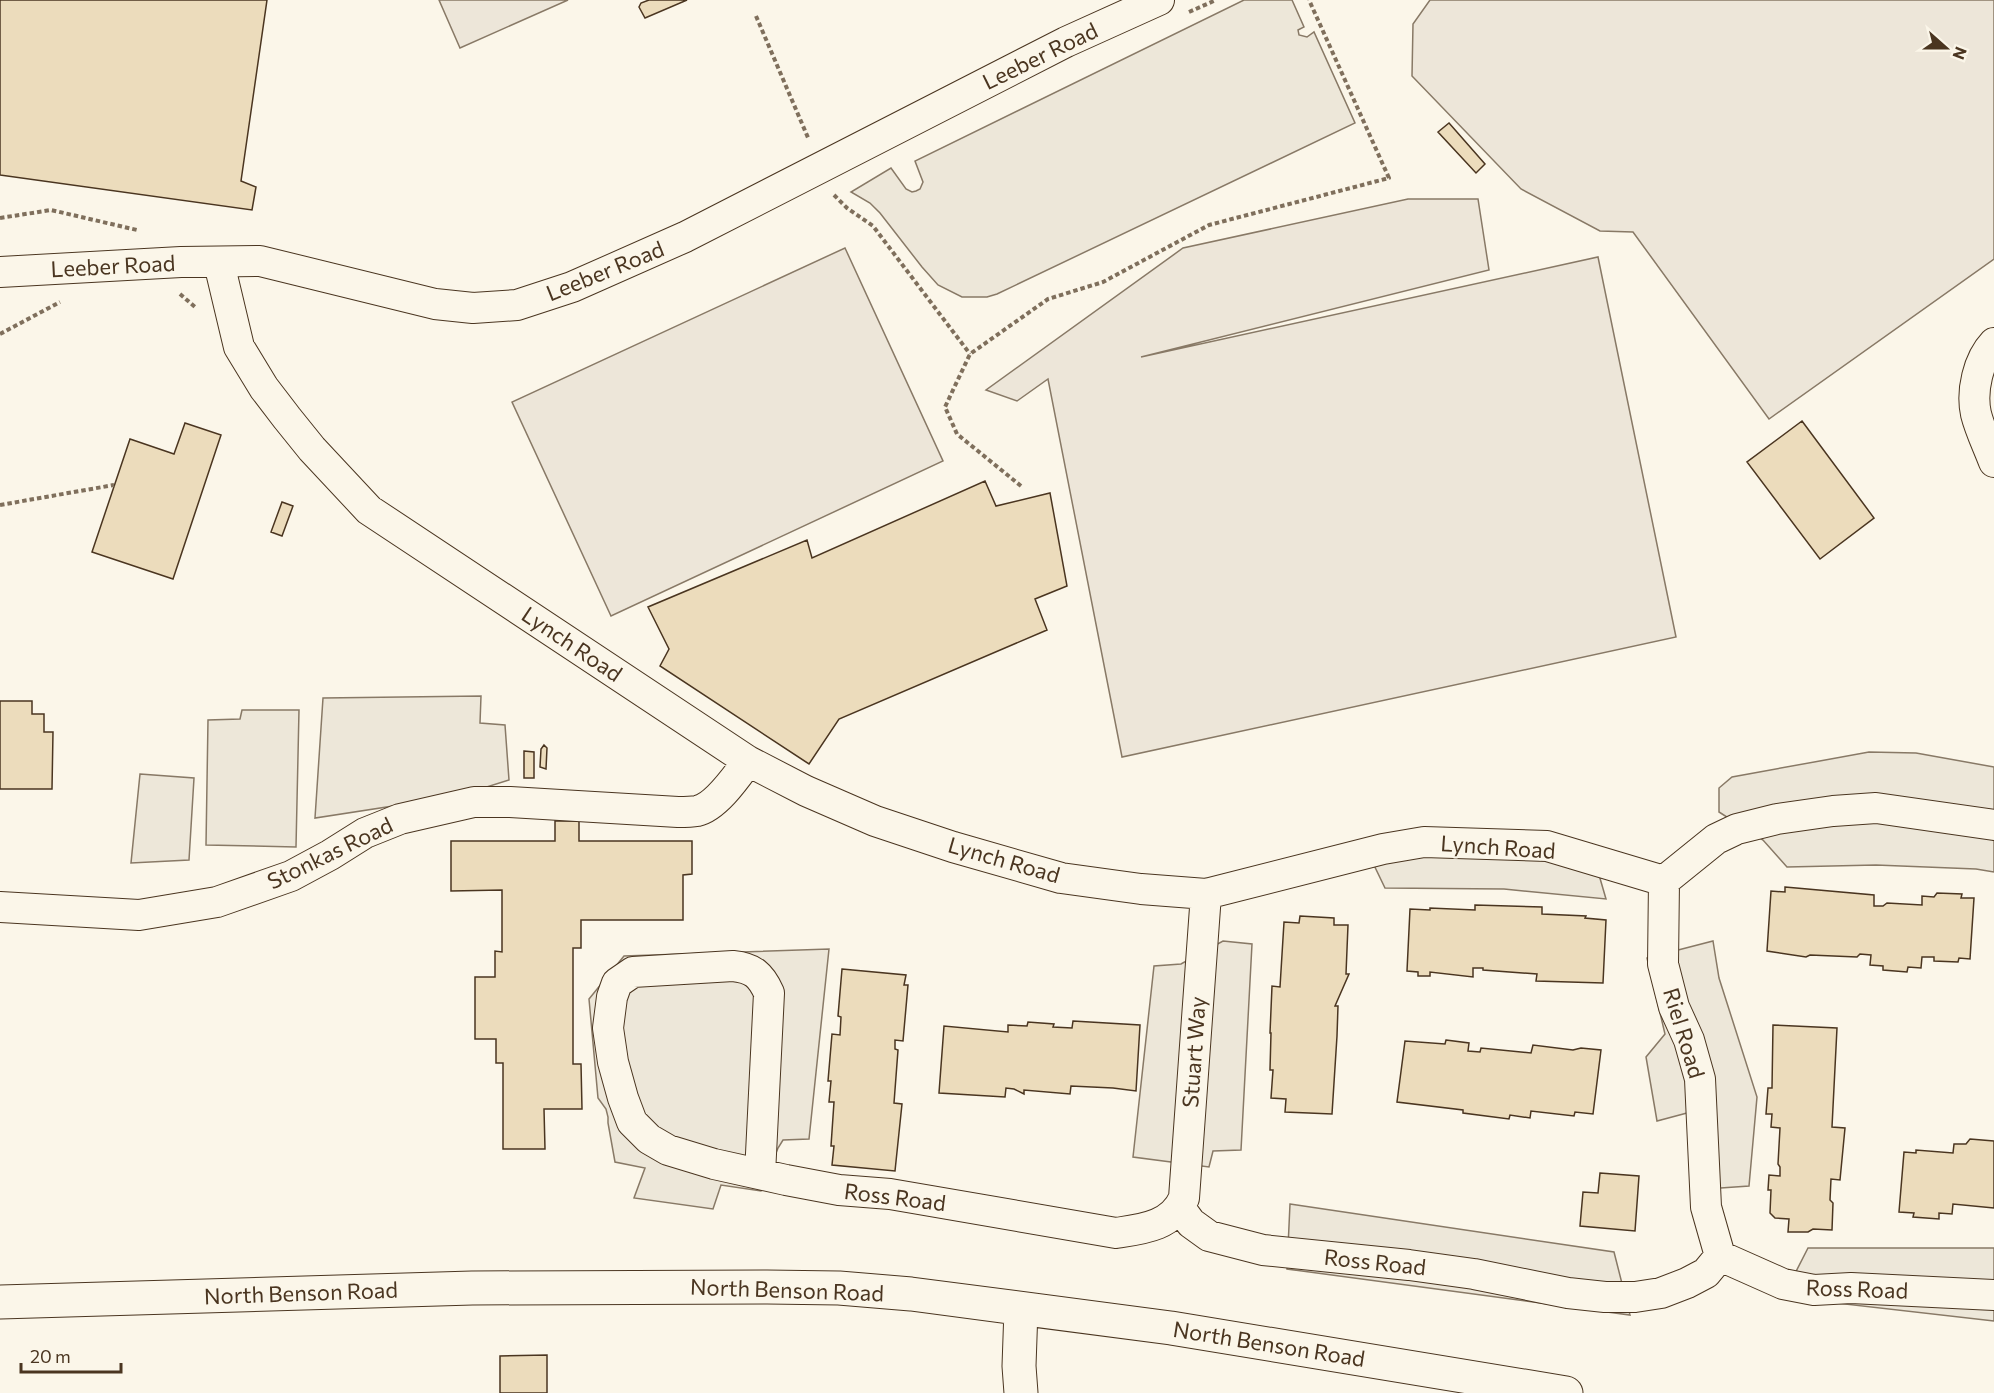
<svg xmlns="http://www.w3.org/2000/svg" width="1994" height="1393" font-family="Commissioner,sans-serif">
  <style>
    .green { fill: #ede6d9; stroke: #887966; stroke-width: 1.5 }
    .parking { fill: #ede7d9; stroke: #887966; stroke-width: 1.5 }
    .building { fill: #ecdcbc; stroke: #4a3520; stroke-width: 1.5 }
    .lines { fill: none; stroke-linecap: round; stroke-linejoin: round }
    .street-casing { stroke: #4a3520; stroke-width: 32 }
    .secondary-casing { stroke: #4a3520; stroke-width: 35 }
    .path { stroke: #7f6f5c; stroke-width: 4; stroke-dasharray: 4.5 3; stroke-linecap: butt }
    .street { stroke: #fbf6e9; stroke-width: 30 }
    .secondary { stroke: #fbf6e9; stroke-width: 33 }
    .labels { text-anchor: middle; stroke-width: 4.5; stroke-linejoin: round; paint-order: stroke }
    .street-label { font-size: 22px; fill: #4a3520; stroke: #fbf6e9 }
  </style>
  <rect width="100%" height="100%" fill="#fbf6e9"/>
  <!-- green -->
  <path class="green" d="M439 0H568L460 48Z
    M1430 0H1994V259L1769 419 1633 232 1600 231 1521 189 1412 76 1413 24Z
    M1408 199H1478L1489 270 1141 357 1598 257 1676 637 1122 757 1048 379 1017 401 986 390 1183 248Z
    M845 248 943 461 611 616 512 402Z"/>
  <!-- parking -->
  <path class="parking" d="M1244 0H1292L1304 27 1298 30 1299 35 1307 37 1314 32 1355 123 997 294 987 297H962L938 285 922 267 880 213 870 203 851 192 891 168 906 189 912 192 916 191 920 189 923 182 915 161Z
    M481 696 480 723 505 725 509 780 458 796 315 818 323 698Z
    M242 710H299L296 847 206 845 208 720 240 719Z
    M1869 752 1916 753 1994 767V872L1976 869 1876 865 1787 867 1763 840 1719 812V788L1732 777Z
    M140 774 194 778 189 860 131 863Z
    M1409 851 1545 856 1597 868 1606 899 1504 889 1385 888 1372 861Z
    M1223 941 1252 944 1241 1150 1213 1151 1209 1167 1133 1157 1154 966 1181 964Z
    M1713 941 1719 978 1757 1097 1749 1186 1692 1190 1687 1113 1657 1121 1646 1057 1665 1034 1647 958Z
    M829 949 809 1139 783 1140 778 1148 761 1191 721 1185 713 1209 634 1198 645 1168 615 1162 608 1123V1117L606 1109 598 1098 589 999 624 956Z
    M1290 1204 1614 1252 1630 1315 1287 1269Z
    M1808 1248H1994V1321L1783 1297Z"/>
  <!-- building -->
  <path class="building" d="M0 0H267L241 181 256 187 252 210 0 175Z
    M649 0H687L645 18 639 7 641 3Z
    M1449 123 1485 164 1476 173 1438 132Z
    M1802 421 1874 518 1820 559 1747 462Z
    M185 423 221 435 173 579 92 552 130 439 174 454Z
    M985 481 996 506 1050 493 1067 586 1035 599 1047 630 839 719 809 764 660 666 669 649 648 607 807 540 812 558Z
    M282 502 293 506 282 536 271 532Z
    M0 701H32V714H44V732H53L52 789H0Z
    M544 745 547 748 546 769 540 767 541 749Z
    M524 751 534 752V778H524Z
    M555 821H579V841H692V874L683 875V920H581V948H573V1064H581L582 1109H544L545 1149H503V1063H496V1039H475V977H495V951L502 952V890L451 891V841H555Z
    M1785 887 1874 895V906H1883L1887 903 1922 905V896L1934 897 1937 893 1962 894 1961 898H1974L1970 959 1959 958 1958 962 1934 961V957H1922L1921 968 1908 967 1907 972 1883 970V966L1870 965 1871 955 1860 954 1857 957 1810 955 1806 957 1767 951 1771 891 1785 892Z
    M1475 905 1542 907V914L1586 916 1585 918 1606 920 1603 983 1536 981 1537 974 1483 970V968H1473V977L1430 972V976H1418V972L1407 971 1410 909 1430 910V908L1475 910Z
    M1300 916 1334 918V925H1348L1346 974H1349L1335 1006H1338L1337 1036 1332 1114 1285 1112 1286 1099 1271 1098 1273 1070H1270L1271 1033H1270L1272 986 1280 987 1284 922 1299 923Z
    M842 969 906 975 904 985H908L903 1041 895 1040V1049L898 1050 894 1103 902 1104 895 1171 832 1165 834 1146H831L834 1102H829L831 1081H828L832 1034 840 1035 841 1017 838 1016Z
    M1073 1021 1140 1025 1136 1091 1113 1088 1071 1086 1070 1094 1024 1090V1094L1014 1089 1006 1088 1005 1097 939 1093 944 1026 1008 1032V1025L1027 1026 1028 1022 1054 1024 1053 1027 1072 1028Z
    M1773 1025 1837 1028 1832 1127 1845 1128 1840 1180 1831 1179 1830 1200 1833 1203 1832 1230 1813 1229 1808 1232H1788L1789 1219 1775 1218 1770 1213 1771 1190H1768L1769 1175 1780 1176V1167L1778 1164 1780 1128 1771 1127 1772 1114H1766L1768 1088H1772Z
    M1446 1040 1469 1043 1468 1051 1480 1052 1481 1048 1531 1053 1533 1045 1573 1050 1581 1048 1601 1050 1593 1114 1575 1112 1574 1116 1531 1111 1530 1118 1510 1115 1509 1119 1463 1113V1110L1397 1102 1405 1041 1445 1044Z
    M1970 1139 1994 1141V1208L1953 1204 1952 1214 1939 1213V1219L1913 1217 1914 1213 1899 1212 1904 1152 1916 1153V1150L1953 1153 1954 1144H1966Z
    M1600 1173 1639 1176 1635 1231 1580 1226 1583 1192 1598 1193Z
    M547 1355V1393H500V1356Z"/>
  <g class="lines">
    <!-- street casing -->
    <g class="street-casing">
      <path id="street" d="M219 263 239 347 264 388 287 418 312 449 369 510 748 761 806 791 875 821 953 847 1061 878 1141 889 1206 894 1383 849 1424 842 1547 846 1664 881
        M0 272 181 262 260 261 435 304 473 308 517 305 572 287 685 237 1066 42 1159 0
        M1994 343C1978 360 1971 391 1976 414 1980 430 1988 446 1994 462
        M1664 881 1663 964 1674 1007 1689 1040 1700 1079 1706 1207 1720 1256
        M1664 881 1716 839 1737 829 1777 819 1833 811 1876 808 1994 825
        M0 907 139 915 217 902 291 876 330 855 365 833 400 819 474 802H510L678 812C684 812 691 812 697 811 716 807 737 776 748 761
        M760 1174 769 993C761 975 753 968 733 966L633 972 617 983 612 997 608 1028 613 1062 623 1098 632 1122 649 1139 668 1150 714 1164 786 1180 839 1190 890 1194 1116 1233C1143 1229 1172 1226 1184 1198L1206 894
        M1180 1208 1191 1223 1209 1236 1263 1250 1409 1265 1474 1274 1568 1293 1605 1297H1635L1661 1293 1687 1283 1706 1273 1720 1256
        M1720 1256 1783 1284 1814 1290 1851 1288 1994 1295"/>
    </g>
    <!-- secondary casing -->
    <g class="secondary-casing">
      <path id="secondary" d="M0 1302 472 1288 767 1287 839 1288 911 1294 1171 1328 1566 1393
        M1021 1393 1019 1366 1021 1309"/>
    </g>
    <!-- path -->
    <path class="path" d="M1189 12 1216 0
      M756 16 809 140
      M834 195 847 208 873 226 970 354
      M0 218 51 210 137 230
      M180 294 195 307
      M0 334 60 302
      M1021 486 957 434 945 407 970 354 1048 299 1103 282 1209 225 1389 178 1309 0
      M0 505 114 485"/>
    <!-- street -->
    <use href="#street" class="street"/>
    <!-- secondary -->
    <use href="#secondary" class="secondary"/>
  </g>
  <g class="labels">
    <!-- street labels -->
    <g class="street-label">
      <text transform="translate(1040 56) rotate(-26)" y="8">Leeber Road</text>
      <text transform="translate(113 266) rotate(-3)" y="8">Leeber Road</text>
      <text transform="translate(605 271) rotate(-22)" y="8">Leeber Road</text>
      <text transform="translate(572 644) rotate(34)" y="8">Lynch Road</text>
      <text transform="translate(1498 847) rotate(4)" y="8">Lynch Road</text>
      <text transform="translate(330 853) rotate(-26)" y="8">Stonkas Road</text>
      <text transform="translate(1004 860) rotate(16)" y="8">Lynch Road</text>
      <text transform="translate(1684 1033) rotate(73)" y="8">Riel Road</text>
      <text transform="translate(1194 1052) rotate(-86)" y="8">Stuart Way</text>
      <text transform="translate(895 1197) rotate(7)" y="8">Ross Road</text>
      <text transform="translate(1375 1262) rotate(6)" y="8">Ross Road</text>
      <text transform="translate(1857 1289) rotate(2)" y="8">Ross Road</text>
      <text transform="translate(787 1290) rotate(2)" y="8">North Benson Road</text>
      <text transform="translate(301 1293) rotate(-2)" y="8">North Benson Road</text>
      <text transform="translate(1269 1344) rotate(9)" y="8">North Benson Road</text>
    </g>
  </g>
  <!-- north arrow -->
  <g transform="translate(1946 48) rotate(111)" stroke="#fbf6e9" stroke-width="4.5" paint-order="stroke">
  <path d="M0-4.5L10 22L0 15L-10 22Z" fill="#4a3520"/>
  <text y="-9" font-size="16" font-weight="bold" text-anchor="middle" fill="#4a3520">N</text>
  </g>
  <!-- scale -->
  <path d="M21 1363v9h100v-9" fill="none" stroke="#4a3520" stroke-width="3"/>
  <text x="30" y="1363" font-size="18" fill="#4a3520" stroke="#fbf6e9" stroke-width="4.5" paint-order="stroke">20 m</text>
</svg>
